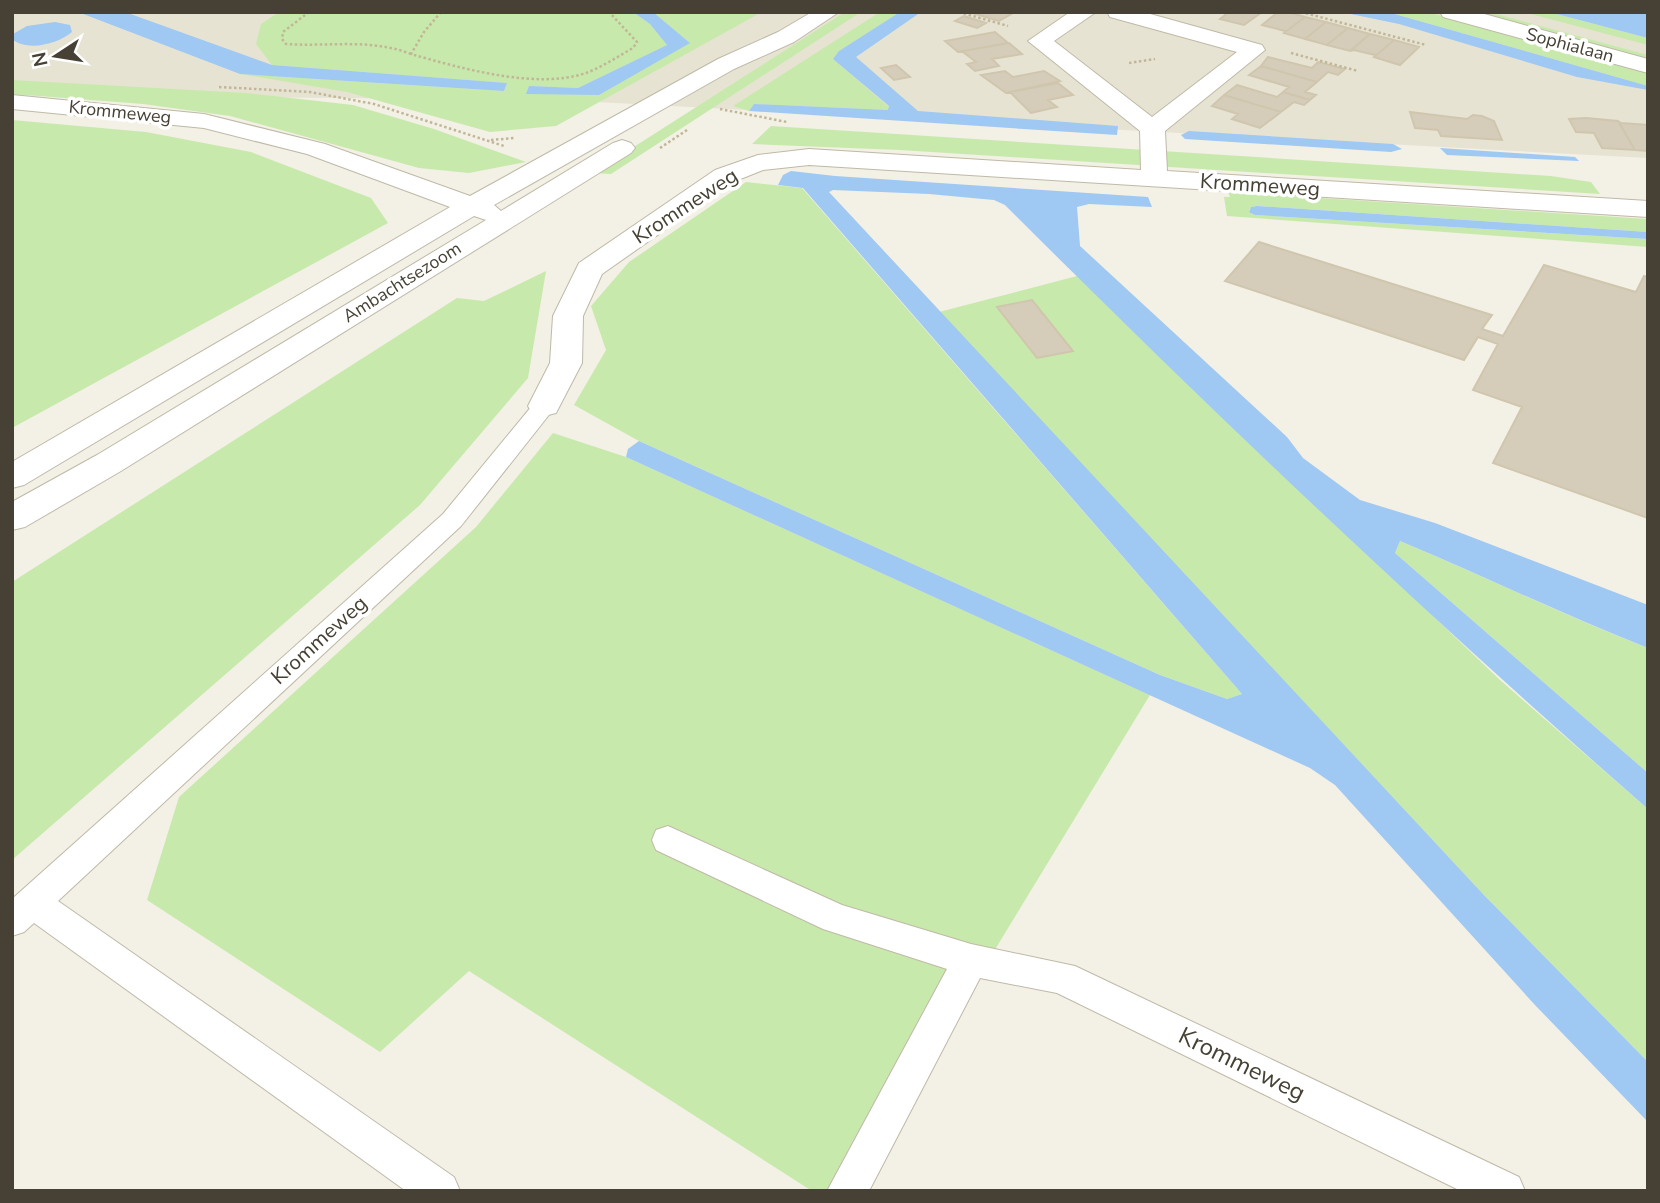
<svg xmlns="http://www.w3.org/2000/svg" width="1660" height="1203" font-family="'Nunito Sans',sans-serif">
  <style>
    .residential { fill: #e7e3d3 }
    .green { fill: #c8e9ac }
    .water { fill: #9fc8f2 }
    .building { fill: #d5cdba; stroke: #d0c6ad; stroke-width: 2 }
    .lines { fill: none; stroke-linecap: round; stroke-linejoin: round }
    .service-casing { stroke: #bfb9a7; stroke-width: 2 }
    .minor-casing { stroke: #bfb9a7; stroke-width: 2 }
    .tertiary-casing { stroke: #bfb9a7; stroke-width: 2 }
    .path { stroke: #c1b698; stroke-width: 2.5; stroke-dasharray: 2.5 2.5; stroke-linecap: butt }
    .service { fill: #fff; fill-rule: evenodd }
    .minor { fill: #fff; fill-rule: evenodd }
    .tertiary { fill: #fff; fill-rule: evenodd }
    .labels { text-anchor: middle; stroke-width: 7; stroke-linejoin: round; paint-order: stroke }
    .far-street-label { font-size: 18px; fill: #464134; stroke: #fff }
    .street-label { font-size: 21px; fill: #464134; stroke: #fff }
    .near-street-label { font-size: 24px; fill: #464134; stroke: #fff }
  </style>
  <rect width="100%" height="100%" fill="#f3f0e5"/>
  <!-- residential -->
  <path class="residential" d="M12 12H1648V158L560 100 12 95Z"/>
  <!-- green -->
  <path class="green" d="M279 12H633L650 24 667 45 578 88 530 86 599 95 689 42 653 12H762L556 126 490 132 347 92 240 74 504 91 507 83 272 65 256 44 261 24Z
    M845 12H861L611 174 593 173Z
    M880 12H900L839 51 833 59 889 107 888 110 754 104 749 111 733 106Z
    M1388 12H1427L1648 73V86Z
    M1471 12H1489L1648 55V60Z
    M1523 12H1549L1648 38V45Z
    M12 80 247 93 353 105 434 129 526 162 469 173 419 168 230 116 143 104 12 94Z
    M12 120 146 132 251 152 371 198 388 223 12 428Z
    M771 126 1551 176 1591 182 1600 194 900 150 752 144Z
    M746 182 802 188 1242 694 1227 699 1160 675 639 441 574 405 606 350 591 306 629 262Z
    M1228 192 1648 219V232L1257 206 1251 207 1249 211 1255 215 1648 239V247L1227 216 1224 197H1230Z
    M546 271 528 378 420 505 12 860V582L457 298 484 301Z
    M1077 276 1500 680 1648 809V1062L1483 894 939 312Z
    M553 433 626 457 1150 695 848 1191H812L469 971 380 1052 147 900 179 797 476 527Z
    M1400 541C1483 576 1564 615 1648 648V773L1395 553Z"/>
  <!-- water -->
  <path class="water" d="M78 12H125L272 65 507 83 504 91 240 74Z
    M633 12H653L690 43 599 95 526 94 529 86 578 88 667 45 650 24Z
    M900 12H921L856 57 918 111 1118 126 1117 135 749 111 754 104 888 110 889 106 833 59 839 51Z
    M1341 12 1391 13 1648 86V90L1577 77 1399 24Z
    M1549 12H1648V38Z
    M55 22 70 25 72 32C58 44 27 52 12 39L13 34 27 26Z
    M1189 131 1393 144 1402 149 1391 152 1185 139 1181 135Z
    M1440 148 1575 157 1579 161 1447 155Z
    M791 171 835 176 1148 197 1152 207 1089 204 1077 207 1080 246 1287 437 1303 458 1360 500 1435 523 1648 605V648C1564 615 1484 576 1400 541L1395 553 1648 773V809C1426 615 1213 413 1005 205L994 200 929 194 833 190 829 192 1483 894 1648 1062V1122L1535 1005 1335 785 1310 768 626 457 628 449 639 441 1160 675 1227 699 1242 694 803 188 778 185 783 175Z
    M1257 206 1648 232V239L1255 215 1249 212 1251 207Z"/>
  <!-- building -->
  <path class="building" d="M969 12H1010L1013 13 999 21Z
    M1229 12H1262L1244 25 1220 19Z
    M1278 12H1288L1305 17 1284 33 1285 31 1262 25Z
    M964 16 986 23 977 28 955 21Z
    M1305 17 1326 22 1305 39 1284 33Z
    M1326 22 1348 28 1327 45 1305 39Z
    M1348 28 1370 34 1350 51 1327 45Z
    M995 32 1008 43 958 52 945 41Z
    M1370 34 1394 40 1374 57 1375 55 1354 50 1350 51Z
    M1394 40 1419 47 1400 65 1374 57Z
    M1009 43 1022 54 992 59 999 66 975 71 967 64 976 62 963 52H958Z
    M1268 57 1312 68 1318 62 1345 69 1338 75 1328 72 1317 82 1261 66Z
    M896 65 910 77 894 80 881 68Z
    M1261 66 1317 82 1305 92 1316 95 1310 100 1283 92 1289 87 1249 75Z
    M1005 71 1013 77 1044 71 1060 81 1006 93 981 75Z
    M1058 83 1073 95 1048 100 1057 107 1031 113 1010 92Z
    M1237 85 1277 97 1283 92 1310 100 1304 105 1294 102 1281 112 1224 95Z
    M1224 95 1281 112 1260 128 1232 119 1238 114 1212 106Z
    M1410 112 1467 119 1473 115 1482 116 1494 121 1502 140 1441 136 1438 130 1415 128Z
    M1586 118 1618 121 1635 150 1602 148 1594 133 1576 132 1569 119Z
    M1618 121 1621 123 1648 125V151L1635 150Z
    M1259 242 1492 315 1482 329 1503 336 1544 265 1636 292 1644 276 1648 277V518L1493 463 1522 407 1473 390 1498 344 1478 337 1464 360 1225 281Z
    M1032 300 1073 351 1037 358 997 307Z"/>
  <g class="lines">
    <!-- service casing -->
    <g class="service-casing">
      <path id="service" d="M544 399 552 401 556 406 461 526 58 901 454 1177 460 1191H406L34 923 24 932 12 936V899L443 514 536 401Z
        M668 826 842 905 971 944 1075 966 1519 1177 1525 1191H1461L1057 993 980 978 869 1191H827L947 969 823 929 656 850 652 840 656 830Z"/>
    </g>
    <!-- minor casing -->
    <g class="minor-casing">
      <path id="minor" d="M1070 12H1096L1054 41 1152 117 1237 52 1110 17 1107 12H1143L1262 45 1265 50 1165 131 1167 171 1648 201V217L809 165 763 170 733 182 602 274 583 316 582 363 556 413 544 416 532 413 528 406 550 363 553 316 579 263 715 170 758 155 809 149 1141 170 1140 131 1028 41Z"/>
    </g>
    <!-- tertiary casing -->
    <g class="tertiary-casing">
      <path id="tertiary" d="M812 12H839L794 42 734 69 494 205 501 211 613 143 622 140 631 143 635 148 631 153 121 471 25 527 12 530V502L97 455 486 220 474 216 24 485 12 488V462L450 207 307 154 204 128 12 109V95L204 114 325 144 470 196 718 59 778 32Z
        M1440 12H1477L1648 59V73L1443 17Z"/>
    </g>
    <!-- path -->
    <path class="path" d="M309 12 283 32 282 39 286 44C328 47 370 38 411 54
      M441 12 424 32 411 54C460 68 536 90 586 73 602 67 617 57 633 48L637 42 609 12
      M959 12 1008 26
      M1301 12 1426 45
      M1291 53 1358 71
      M1129 63 1155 59
      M219 87 310 92 374 104 504 146
      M720 109 787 122
      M491 140 514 138
      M660 148 687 130"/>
    <!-- service -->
    <use href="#service" class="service"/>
    <!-- minor -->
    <use href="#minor" class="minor"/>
    <!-- tertiary -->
    <use href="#tertiary" class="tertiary"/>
  </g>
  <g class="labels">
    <!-- far-street labels -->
    <g class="far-street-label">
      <text transform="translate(1570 45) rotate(15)" y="6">Sophialaan</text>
      <text transform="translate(120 112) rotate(6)" y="6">Krommeweg</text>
      <text transform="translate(402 282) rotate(-32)" y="6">Ambachtsezoom</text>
    </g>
    <!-- street labels -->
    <g class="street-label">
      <text transform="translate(1260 185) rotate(4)" y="7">Krommeweg</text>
      <text transform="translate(685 206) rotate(-33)" y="7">Krommeweg</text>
      <text transform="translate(319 640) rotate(-42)" y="7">Krommeweg</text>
    </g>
    <!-- near-street labels -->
    <g class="near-street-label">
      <text transform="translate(1242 1064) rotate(26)" y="8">Krommeweg</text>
    </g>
  </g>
  <!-- border -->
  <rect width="1660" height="1203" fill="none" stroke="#464134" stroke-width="28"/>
  <!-- north arrow -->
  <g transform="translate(56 56) rotate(258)" stroke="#ffffff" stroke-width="5" paint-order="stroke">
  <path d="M0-5L12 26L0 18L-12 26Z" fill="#464134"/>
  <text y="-10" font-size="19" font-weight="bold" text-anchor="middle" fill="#464134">N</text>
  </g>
</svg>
